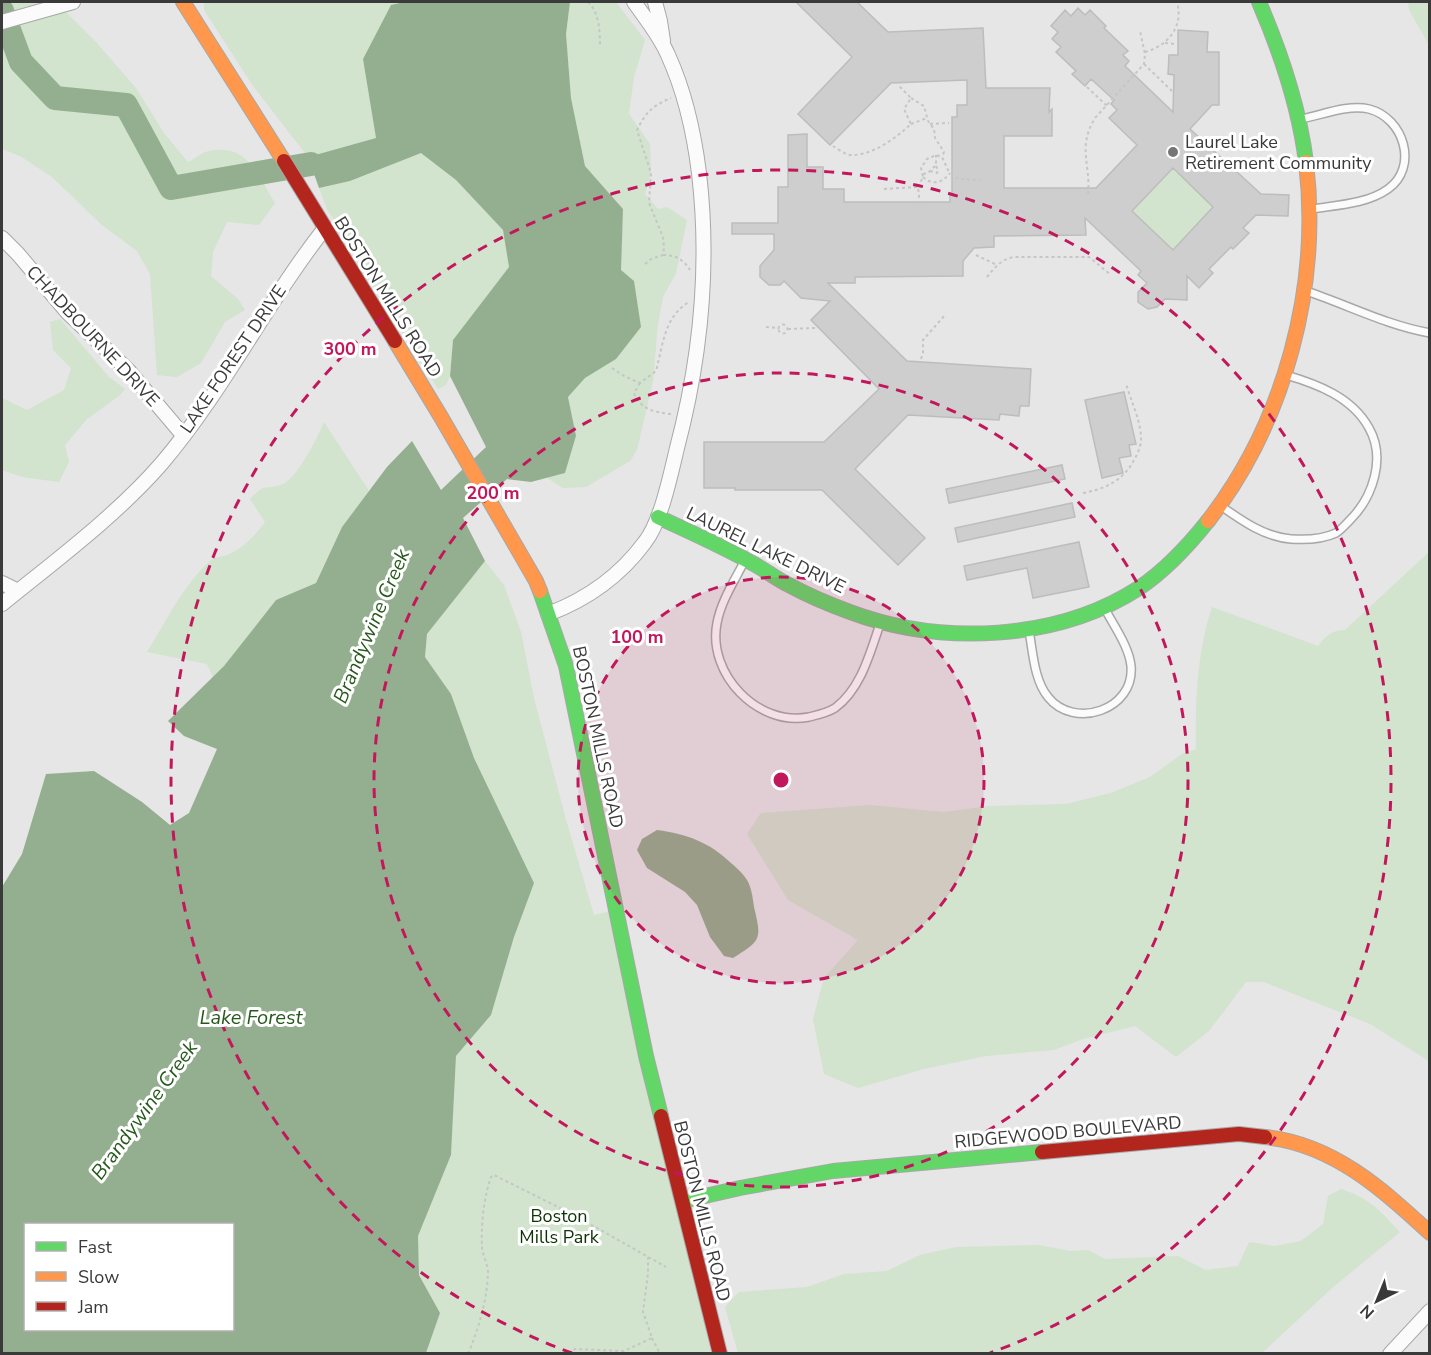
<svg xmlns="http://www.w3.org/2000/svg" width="1431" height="1355" font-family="'Nunito Sans',sans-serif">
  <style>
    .green { fill: #d2e3ce }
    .water { fill: #94af8f; fill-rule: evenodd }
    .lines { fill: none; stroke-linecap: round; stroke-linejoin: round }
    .river { stroke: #94af8f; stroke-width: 24 }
    .building { fill: #cdcecd; stroke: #bcbdbc; stroke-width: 1.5; fill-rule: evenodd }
    .lane-casing { stroke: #a7a8a7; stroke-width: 10 }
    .street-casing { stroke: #a7a8a7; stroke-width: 16 }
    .fast-casing { stroke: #a7a8a7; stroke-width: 16 }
    .slow-casing { stroke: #a7a8a7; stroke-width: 16 }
    .jam-casing { stroke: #a7a8a7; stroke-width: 16 }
    .path { stroke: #c5c6c5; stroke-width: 2; stroke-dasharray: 3 3; stroke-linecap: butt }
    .lane { stroke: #fbfbfb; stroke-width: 7 }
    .street { stroke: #fbfbfb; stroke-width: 14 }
    .fast { stroke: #63d668; stroke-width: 14 }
    .slow { stroke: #ff974d; stroke-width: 14 }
    .jam { stroke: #b3261e; stroke-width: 14 }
    .ring { fill: none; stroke: #c2185b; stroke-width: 3; stroke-dasharray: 10 8 }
    .poi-dot { fill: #757675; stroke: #fff; stroke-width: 2 }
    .labels { text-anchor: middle; stroke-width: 6; stroke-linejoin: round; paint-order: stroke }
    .poi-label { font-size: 18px; fill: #393a39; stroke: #fff; text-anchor: start }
    .street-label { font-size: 18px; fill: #393a39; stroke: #fff }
    .park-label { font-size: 18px; fill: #0b3303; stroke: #fff }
    .water-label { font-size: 20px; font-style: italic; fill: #265a1c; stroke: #fff }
    .centre { fill: #c2185b; stroke: #fff; stroke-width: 3 }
    .ring-label { font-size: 18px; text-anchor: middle; font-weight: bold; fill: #c2185b; stroke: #fff; stroke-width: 6; stroke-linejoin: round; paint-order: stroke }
  </style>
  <rect width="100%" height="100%" fill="#e5e6e5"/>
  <!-- green -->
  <path class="green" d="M2 2H56L96 42 136 88 164 133 188 162C195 159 202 152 209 151 248 143 258 176 275 203L259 225 227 222 213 252 211 276 238 299 245 310 225 322 201 363 177 377 157 375 150 274 137 251 102 225 52 177 20 156 2 149Z
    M204 2H404L391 5 363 59 376 138 308 157 253 86 204 10Z
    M570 2H616L645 40 634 77 629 114 650 144 651 173 645 194 658 209 667 207 687 220 676 273 663 297 658 324 653 381 637 450 630 461 586 487 563 488 547 478 565 473 576 437 568 397 585 378 616 359 623 209 585 166 571 98 566 34Z
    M1408 2H1429V45L1409 10Z
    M421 152 456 180 504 230 509 267 453 340 450 376 446 385 438 389 327 209 319 188 350 181Z
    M1173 168 1213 207 1173 250 1132 211Z
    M60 319 109 377 125 389 119 396 87 419 65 445 69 462 59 482 22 477 2 470V398L27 410 64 390 71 368 53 350 50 322Z
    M324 422 369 491 342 527 316 583 276 600 224 666 213 677 207 664 147 652C167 620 182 587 210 561 216 556 225 557 231 553 246 546 255 535 265 522L250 499C268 480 265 492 283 484 297 478 318 437 324 422Z
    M1429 552V1061L1370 1024 1264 982H1246L1209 1031 1176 1057 1135 1026 1083 1039 1054 1050 986 1056 924 1069 858 1088 824 1074 813 1019 824 978 858 940 788 900 747 834 761 813 870 805 944 812 989 806 1066 804 1111 793 1150 777 1182 754 1196 749C1195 702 1197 652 1212 607L1318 646C1326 636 1332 630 1345 630Z
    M485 561 504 585 521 632 534 698 565 816 594 915 615 910 711 1353H426L440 1313 419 1274 418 1236 451 1155 456 1056 491 1015 514 937 534 883 474 758 451 694 425 657 427 634Z
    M1341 1189C1371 1199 1379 1210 1400 1232L1331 1289 1262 1353H738L725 1307 739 1292 807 1287 844 1274 887 1271 920 1255 956 1247 1039 1245 1070 1251 1088 1250 1105 1259 1178 1256 1206 1270 1238 1266 1249 1242 1275 1246 1301 1241 1323 1224 1328 1196Z"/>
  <!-- water -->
  <path class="water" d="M404 2H570L566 34 571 98 585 166 623 209 621 270 634 281 641 327 616 359 585 378 568 397 576 436 565 473 531 482 507 479 463 518 485 561 427 634 425 657 451 694 474 758 534 883 514 937 491 1015 456 1056 451 1155 418 1236 419 1275 440 1313 426 1353H2V887L22 854 46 774 94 771 142 802 170 825 189 813 217 749 184 736 168 721 224 666 276 600 316 583 342 527 387 467 412 441 441 490 486 447 450 376 453 340 509 267 503 230 456 180 421 153 350 181 319 188 308 157 376 138 363 59 391 5ZM26 1224H232V1330H26Z
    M657 830C687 834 709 842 731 863 738 869 746 876 749 884 752 891 753 900 754 907 762 940 761 940 733 958L724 956 710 937 697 905 685 892 647 868 637 850 642 839Z"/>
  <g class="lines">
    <!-- river -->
    <path class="river" d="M2 11 21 62 55 98 126 105 171 188 311 164"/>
  </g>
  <!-- building -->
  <path class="building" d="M796 2H857L888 32 983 28 986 88H1050L1049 112 1052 109V136H1004V188H1096L1137 145 1109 118 1117 110 1111 104 1114 100 1091 79 1085 86 1072 74 1076 71 1056 52 1061 47 1052 39 1058 32 1051 26 1065 10 1071 16 1078 8 1085 15 1090 10 1106 26 1104 28 1128 51 1123 55 1129 61 1125 66 1173 112 1174 75 1168 74 1169 55H1178V30L1208 32 1207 52H1219V105H1212L1190 129 1261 194 1289 195 1288 216 1256 215 1243 228 1249 233 1233 249 1231 247 1209 269 1213 273 1199 288 1187 276V300L1165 299 1157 307 1148 309 1138 302V292L1147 283 1138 275 1141 271 1085 218 1086 235 994 236V247L974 248 963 261V276L855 277V283H828L907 361 1031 369 1029 406H1020L1019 416 1000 414 999 420 908 415 855 469 925 538 898 565 822 490H735V488H704V442H824L879 389 811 320 830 301 801 298 784 281 780 285H769L760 277V266L774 250V234H732V223H778V187H788V135L807 134V167H823V189H844V202H950V195H952V117H957V105H967V80L891 83 830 145 798 114 852 57ZM1173 168 1213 207 1173 250 1132 211Z
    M1124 392 1136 444 1129 445 1131 456 1119 458 1123 473 1102 478 1085 400Z
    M1062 465 1065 479 949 503 946 489Z
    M1072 503 1075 517 958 542 955 528Z
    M1079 542 1089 587 1033 598 1027 568 967 580 964 566Z"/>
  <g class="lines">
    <!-- lane casing -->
    <g class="lane-casing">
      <path id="lane" d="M1301 119C1322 115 1348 104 1369 109 1404 118 1419 167 1388 189 1367 204 1337 205 1312 209
        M1306 291C1348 305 1386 325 1430 333
        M1221 506C1242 521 1265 537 1291 539 1306 540 1323 539 1336 533 1341 530 1346 524 1350 520 1373 497 1386 458 1369 428 1352 397 1317 384 1286 375
        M745 560C735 580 721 601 717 623 707 674 758 727 809 717 817 715 827 713 835 708 861 689 870 653 880 624
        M1029 631C1033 652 1034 680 1048 697 1074 730 1135 710 1131 666 1129 646 1113 625 1104 607"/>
    </g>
    <!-- street casing -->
    <g class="street-casing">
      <path id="street" d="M655 2 660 21 663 41
        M2 22 73 2
        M2 238 18 254 68 313 128 370 183 435
        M2 583 18 591
        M2 604C55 561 117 515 162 463 224 390 266 303 325 228
        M548 614C588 599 620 576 645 542 661 522 671 473 677 448 701 357 710 267 699 173 694 133 685 92 668 55 660 36 646 19 634 2
        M1390 1354 1430 1311"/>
    </g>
    <!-- fast casing -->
    <g class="fast-casing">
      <path id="fast" d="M1259 2C1281 53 1299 106 1306 162
        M658 517C690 532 722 546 752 563 764 569 775 578 787 584 807 595 828 604 850 612 941 646 1057 641 1139 588 1166 570 1188 546 1208 521
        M540 591 566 666 646 1056 661 1116
        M683 1201 740 1188 833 1171 1042 1152"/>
    </g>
    <!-- slow casing -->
    <g class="slow-casing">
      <path id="slow" d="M183 2 284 161
        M395 341 441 417 536 581 540 591
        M1208 521C1285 422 1321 286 1306 162
        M1265 1137C1333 1144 1382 1189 1430 1233"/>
    </g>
    <!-- jam casing -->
    <g class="jam-casing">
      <path id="jam" d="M284 161 395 341
        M661 1116 720 1354
        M1042 1152 1239 1134 1265 1137"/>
    </g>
    <!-- path -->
    <path class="path" d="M588 2C599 12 600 31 600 45
      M1165 43 1175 44
      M1145 52C1168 46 1184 26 1177 2
      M1144 64 1172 91
      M1087 87 1107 106
      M911 98 924 106 928 121 934 129 935 138 944 152 942 157
      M911 124 927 118
      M930 124 949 123
      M833 146C838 149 844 154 850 155 872 156 896 138 911 124L904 109 911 98 898 85
      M930 171 937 173 938 170 936 166
      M923 174 928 173 936 165V155
      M923 177C933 186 942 183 950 173
      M918 187 923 177 921 168 927 159 936 155 942 157 948 170 958 179 980 180
      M884 189 918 187 920 205
      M1088 194C1091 164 1077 148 1095 118L1144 64 1145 54 1140 31
      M663 255C675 255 683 259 690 270
      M976 255 997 265
      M645 264 651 259 663 255 664 248 663 237 649 203 651 173 637 130C646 112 652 106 671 98
      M987 277C995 267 1001 260 1013 257H1089L1111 275
      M778.5 329a4.5 4.5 0 1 1 9 0a4.5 4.5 0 1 1-9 0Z
      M766 327 778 328
      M788 329 815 328
      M921 359 923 353V340L945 315
      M612 368 624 376 640 383 656 371C663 345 664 317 689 302
      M640 383 634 393C641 410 654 412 671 414
      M1083 493C1105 489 1122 481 1133 462 1137 455 1141 447 1141 439 1141 421 1131 401 1126 384
      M652 1338 660 1354
      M468 1354C479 1328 487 1300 488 1273 488 1263 482 1255 482 1246 481 1223 484 1197 491 1177L494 1175 574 1215 666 1267
      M569 1354 575 1349 624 1351 652 1338 643 1312 648 1273V1257"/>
    <!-- lane -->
    <use href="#lane" class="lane"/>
    <!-- street -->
    <use href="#street" class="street"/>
    <!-- fast -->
    <use href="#fast" class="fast"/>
    <!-- slow -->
    <use href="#slow" class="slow"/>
    <!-- jam -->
    <use href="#jam" class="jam"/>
  </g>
  <!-- distance rings -->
  <circle cx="781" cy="780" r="203" fill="#c2185b" fill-opacity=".12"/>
  <g class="ring">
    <circle cx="781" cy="780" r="203"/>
    <circle cx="781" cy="780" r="407"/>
    <path d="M572 1353A610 610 0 1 1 990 1353"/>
  </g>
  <!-- markers -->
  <circle class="poi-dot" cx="1173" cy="152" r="6"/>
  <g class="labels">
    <!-- poi labels -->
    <g class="poi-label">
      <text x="1185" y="148">Laurel Lake<tspan x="1185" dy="21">Retirement Community</tspan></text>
    </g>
    <!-- street labels -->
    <g class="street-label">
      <text transform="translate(388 297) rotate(58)" y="6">BOSTON MILLS ROAD</text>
      <text transform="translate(93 336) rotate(47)" y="6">CHADBOURNE DRIVE</text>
      <text transform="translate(233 359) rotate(-56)" y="6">LAKE FOREST DRIVE</text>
      <text transform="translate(766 550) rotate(26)" y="6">LAUREL LAKE DRIVE</text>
      <text transform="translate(598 737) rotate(78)" y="6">BOSTON MILLS ROAD</text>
      <text transform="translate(1068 1132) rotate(-5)" y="6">RIDGEWOOD BOULEVARD</text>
      <text transform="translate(702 1211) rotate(76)" y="6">BOSTON MILLS ROAD</text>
    </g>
    <!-- park labels -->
    <g class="park-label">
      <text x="559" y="1222">Boston<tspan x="559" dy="21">Mills Park</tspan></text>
    </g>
    <!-- water labels -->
    <g class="water-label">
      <text transform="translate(371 626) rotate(-67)" y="7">Brandywine Creek</text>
      <text x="251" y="1024">Lake Forest</text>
      <text transform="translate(144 1110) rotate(-54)" y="7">Brandywine Creek</text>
    </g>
  </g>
  <circle cx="781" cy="780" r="9" class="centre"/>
  <g class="ring-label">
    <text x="350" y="355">300 m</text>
    <text x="493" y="499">200 m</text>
    <text x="637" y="643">100 m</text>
  </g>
  <!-- border -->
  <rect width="1431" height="1355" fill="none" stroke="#393a39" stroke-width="6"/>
  <!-- legend -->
  <rect x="24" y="1223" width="210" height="108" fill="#ffffff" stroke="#b0b0b0" stroke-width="1.5"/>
  <rect x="36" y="1242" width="30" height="9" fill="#63d668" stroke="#b0b0b0" stroke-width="1.5"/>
  <text x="78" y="1253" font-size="18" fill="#393a39">Fast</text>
  <rect x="36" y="1272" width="30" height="9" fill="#ff974d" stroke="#b0b0b0" stroke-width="1.5"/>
  <text x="78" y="1283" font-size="18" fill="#393a39">Slow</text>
  <rect x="36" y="1302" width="30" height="9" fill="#b3261e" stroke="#b0b0b0" stroke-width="1.5"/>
  <text x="78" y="1313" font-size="18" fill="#393a39">Jam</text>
  <!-- north arrow -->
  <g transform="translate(1377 1301) rotate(223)" stroke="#ffffff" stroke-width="4.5" paint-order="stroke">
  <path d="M0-4.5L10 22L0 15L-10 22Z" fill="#393a39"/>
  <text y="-9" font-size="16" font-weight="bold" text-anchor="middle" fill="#393a39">N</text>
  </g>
</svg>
